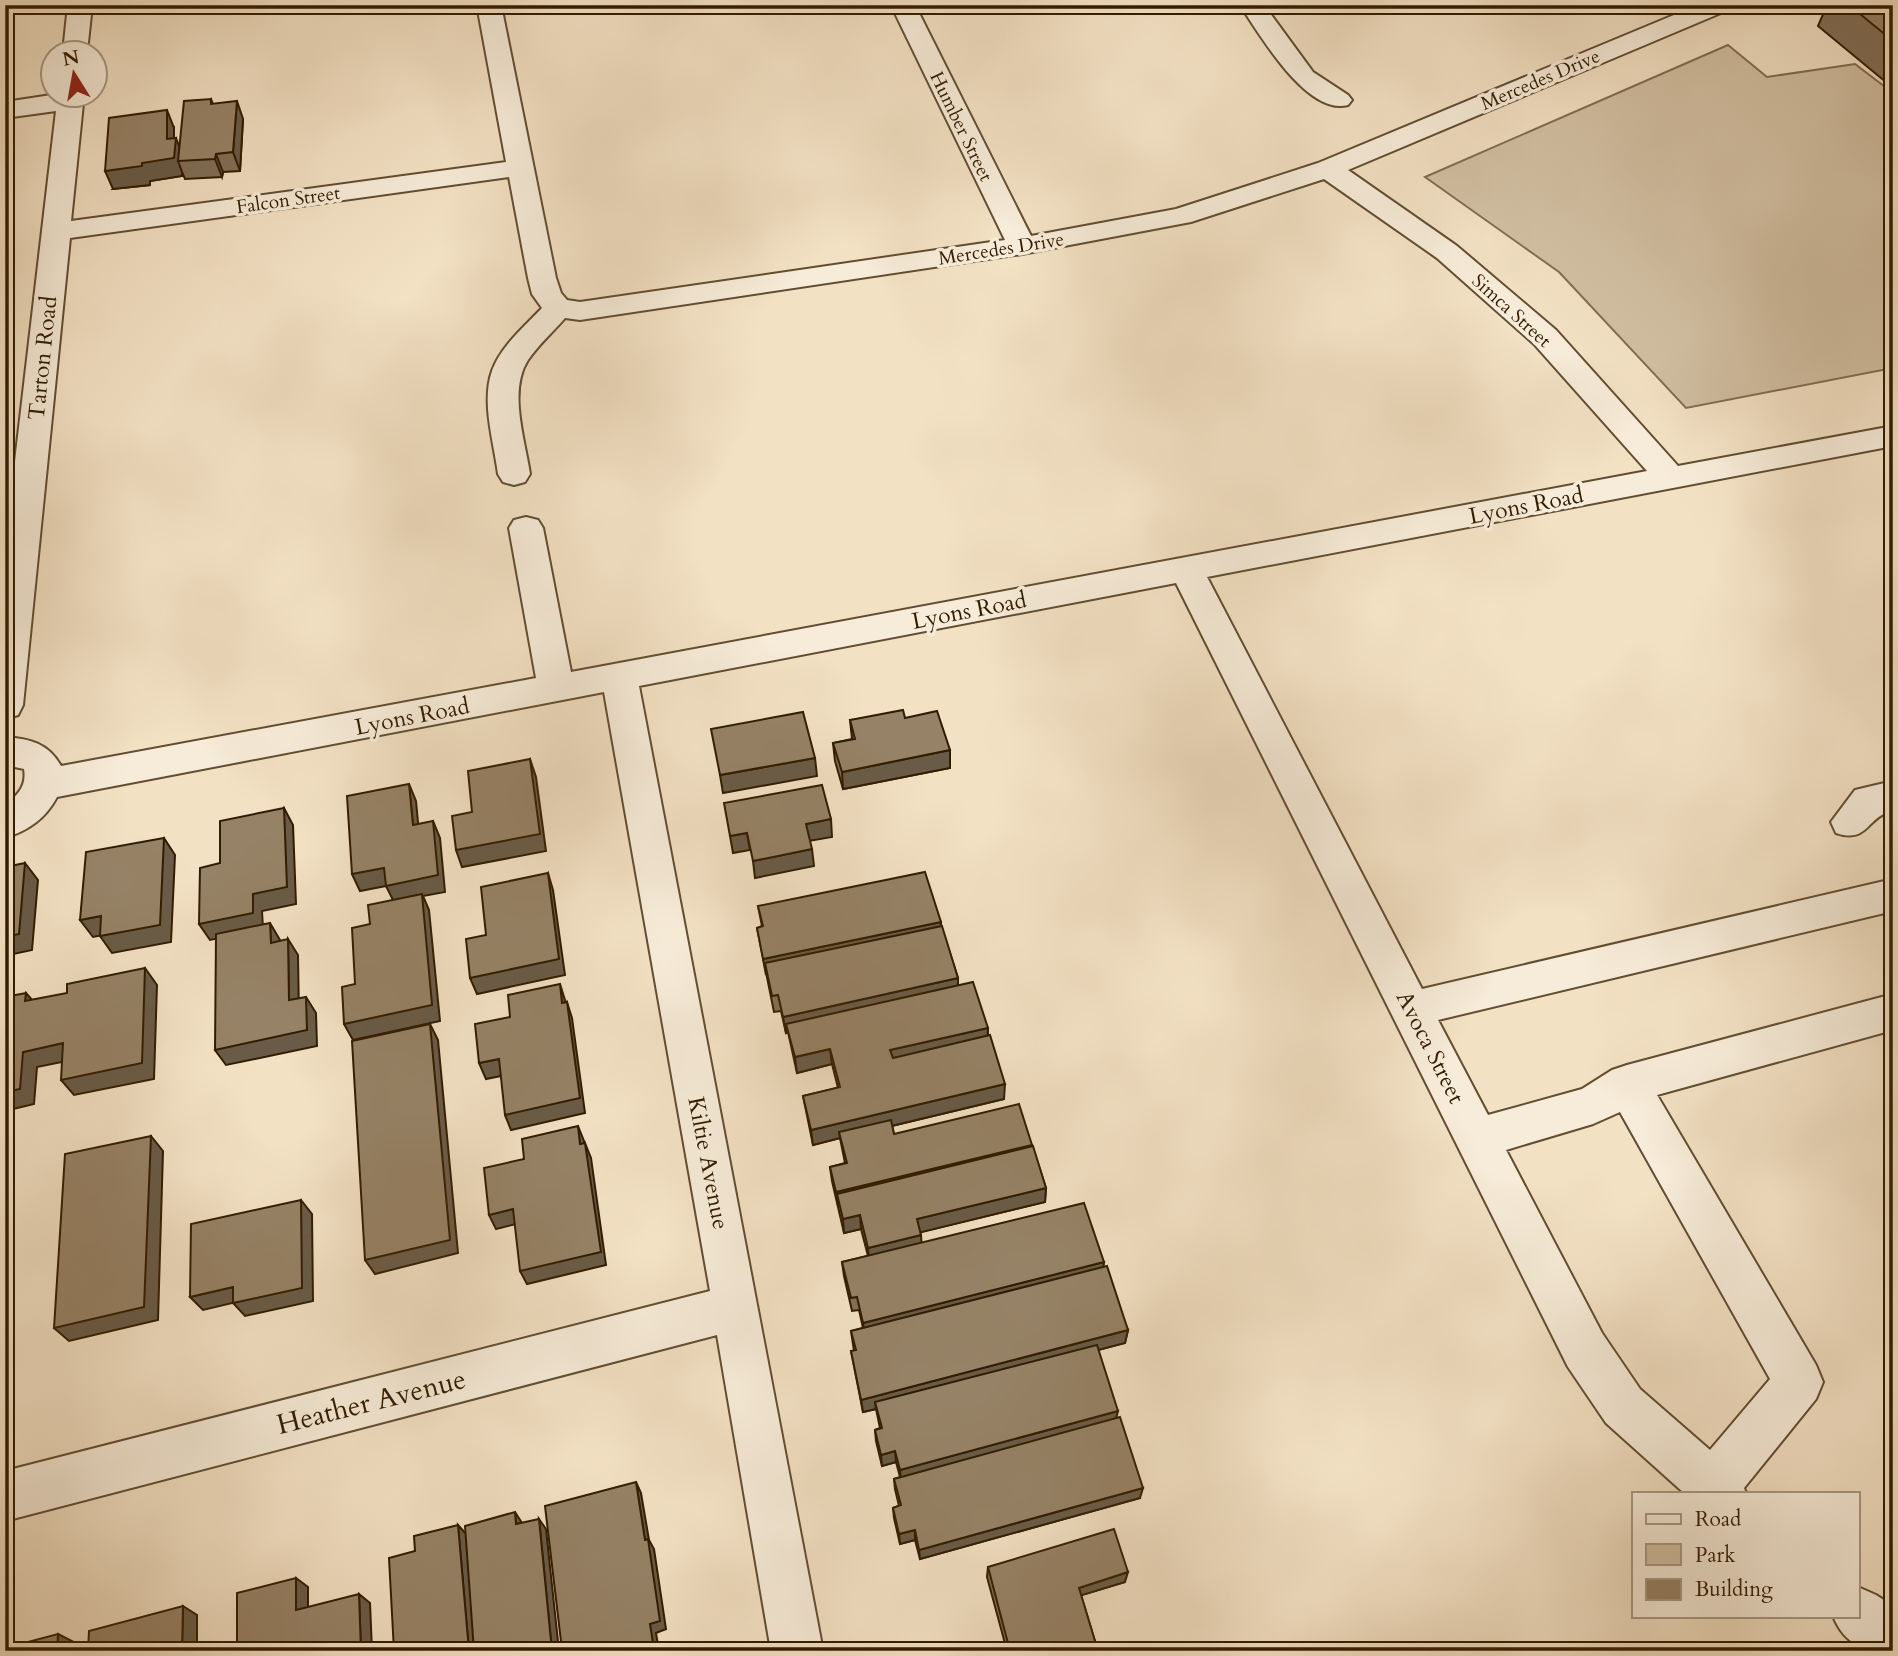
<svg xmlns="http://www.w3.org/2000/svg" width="1898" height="1656" font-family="Cardo,serif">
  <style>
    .green { fill: #d2c0a3; stroke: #826e52; stroke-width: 2 }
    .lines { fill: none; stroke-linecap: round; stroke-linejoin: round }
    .minor-casing { stroke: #624d31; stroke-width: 4 }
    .minor { fill: #f7ecd9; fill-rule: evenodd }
    .wall { fill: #817058; stroke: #321c00; stroke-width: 2 }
    .shaded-wall { fill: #695b47; stroke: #321c00; stroke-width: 2 }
    .building { fill: #968266; stroke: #321c00; stroke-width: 2 }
    .labels { text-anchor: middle; stroke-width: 7; stroke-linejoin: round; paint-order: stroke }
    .far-street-label { font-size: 19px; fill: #321c00; stroke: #f7ecd9 }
    .street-label { font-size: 23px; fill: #321c00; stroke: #f7ecd9 }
    .near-street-label { font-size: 28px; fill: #321c00; stroke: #f7ecd9 }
  </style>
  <rect width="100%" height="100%" fill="#f3e1c4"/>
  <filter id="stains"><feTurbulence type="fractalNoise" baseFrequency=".00286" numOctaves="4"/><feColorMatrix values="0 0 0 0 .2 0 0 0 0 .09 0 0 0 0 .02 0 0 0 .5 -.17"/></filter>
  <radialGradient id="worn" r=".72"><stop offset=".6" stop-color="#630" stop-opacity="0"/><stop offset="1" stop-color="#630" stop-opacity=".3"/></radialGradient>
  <!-- green -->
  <path class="green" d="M1728 45 1767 77 1855 64 1893 93V368L1686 408 1559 272 1425 177Z"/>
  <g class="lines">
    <!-- minor casing -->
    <g class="minor-casing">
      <path id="minor" d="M68 5H92L87 52H63Z
        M477 5H501L556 278 561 293 567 300 580 302 1005 240 891 5H915L1031 236 1176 209 1318 163 1698 5H1731L1728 10 1348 170 1457 246 1556 330 1678 466 1893 426V446L1207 577 1422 989 1893 879V911L1438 1020 1488 1115 1582 1089 1612 1070 1627 1065 1893 994V1030L1657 1095 1816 1365 1823 1382 1816 1399 1744 1488 1746 1493H1684L1606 1423 1568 1367 1176 583 639 686 823 1651H771L717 1335 5 1521V1471L710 1291 604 692 57 797C45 819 29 830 5 838V805C18 795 27 786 24 769L5 765V737C30 739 48 743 61 766L536 678 509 528 514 520 526 517 538 520 543 528 571 672 1647 471 1534 344 1437 258 1324 179 1191 222 1022 254 580 320 565 318C553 332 539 344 528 360 508 391 525 440 530 474L525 482 514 485 503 482 498 474C494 443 481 402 492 371 501 346 524 327 542 308L532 294 528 278 509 177 70 238 23 705 18 715 5 719V547L56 111 5 118V102L58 94H84L71 221 506 162ZM1620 1112 1770 1379 1710 1450 1640 1389 1602 1333 1506 1150 1593 1124Z
        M1240 5H1264L1313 72 1348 95 1352 100 1348 105C1307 116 1260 35 1240 5Z
        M1893 781V811C1866 816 1869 844 1836 833L1831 822 1855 790Z
        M1858 1587 1876 1595 1893 1606V1651C1863 1651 1845 1645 1833 1616H1858Z"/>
    </g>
    <!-- minor -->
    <use href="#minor" class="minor"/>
  </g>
  <!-- wall -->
  <path class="wall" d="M1827 5H1893V88L1818 26Z
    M211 99 213 104 243 119 240 171 223 172 222 177 185 179 182 172V176L150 181V185L113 189 174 128V138L179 146Z
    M905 718 950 750V768L843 789 835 761 833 743 852 739 850 720Z
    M758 906 941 922V926L958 978V985L988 1028V1036L1004 1099 892 1126 894 1134 1032 1145 1046 1188 1045 1202 920 1232 921 1243 1104 1262 1103 1267 1128 1330 1125 1343 1098 1350 1116 1418 1140 1498 920 1559 915 1540 900 1544 894 1518 893 1508 899 1506 895 1489 894 1479 900 1477 896 1462 882 1466 876 1441 875 1430 880 1428 876 1409 863 1412 851 1351H854L851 1331 863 1328 859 1310 852 1311 844 1276 842 1262 868 1256 861 1229 844 1233 832 1181 830 1167 845 1163 840 1138 813 1145 803 1096 838 1088 832 1064 797 1073 788 1032 786 1033 781 1011 774 1012 757 928 762 926Z
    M988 1567 1125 1582 1081 1595 1098 1651H1007L987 1577Z"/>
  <!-- shaded-wall -->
  <path class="shaded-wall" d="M237 101 243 119 240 171 233 152Z
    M167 110 174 128V157L167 139Z
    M176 138 183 156 178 161 182 172V176L150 181V185L113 189 105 171 142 163Z
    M216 154 223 172 222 177 215 159Z
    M950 750V768L843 789 842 772Z
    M815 758 817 776 723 793 720 775Z
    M530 759 536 777 546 851 462 867 456 850Z
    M409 784 416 801 420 843 413 825Z
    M284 808 293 825 296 904 262 911 263 929 210 940 199 924 253 894Z
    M831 819 832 837 808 841 806 824Z
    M433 821 440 838 445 892 423 896 429 910 440 1021 353 1040 344 1024 394 902 386 886 360 891 352 874Z
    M747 833 750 850 733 853 730 836Z
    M164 838 175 855 171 942 112 953 100 936Z
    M812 849 814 866 755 878 753 861Z
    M25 863 38 880 32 950 13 954 11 973 5 974V937Z
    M548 873 553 890 565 975 477 994 470 978Z
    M101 916 113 933 93 937 80 920Z
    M941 922V938L765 963 766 975 763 959Z
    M270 923 280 940 281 959 271 943Z
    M288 939 298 955 299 1016 289 1000Z
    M145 968 157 985 154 1079 74 1095 61 1080Z
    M958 978V995L786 1024 788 1032 786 1033 783 1017Z
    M560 984 565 1000 568 1019 562 1003Z
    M26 993 40 1009 25 1001Z
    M306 997 316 1013 317 1046 226 1065 215 1050Z
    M567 1002 572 1018 585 1113 511 1130 505 1115Z
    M430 1024 438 1040 458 1253 375 1274 365 1260Z
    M988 1028 987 1044 891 1066 890 1050Z
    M63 1043 76 1059 37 1067 34 1104 5 1111V1092L23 1052Z
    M830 1049 832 1064 797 1073 795 1057Z
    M499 1059 506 1075 486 1079 479 1063Z
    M1005 1084 1004 1099 841 1138 839 1132 840 1138 813 1145 811 1130Z
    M578 1126 584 1141 586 1158 580 1144Z
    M151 1136 163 1151 158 1320 69 1341 54 1328Z
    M585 1143 591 1158 606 1265 527 1284 520 1271Z
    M1032 1145 1031 1159 837 1194 838 1206 836 1192Z
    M1046 1188 1045 1202 918 1233 917 1219Z
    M301 1200 312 1214 313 1301 245 1316 233 1303Z
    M513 1209 520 1223 496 1229 489 1215Z
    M860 1215 861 1229 844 1233 843 1219Z
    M921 1235 922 1249 869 1262 868 1248Z
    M5 1240 12 1246 5 1338Z
    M1104 1262 1102 1275 865 1336 863 1323Z
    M233 1287 245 1300 203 1310 190 1297Z
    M1128 1330 1125 1343 877 1408 875 1402 876 1409 863 1412 861 1400Z
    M1118 1411 1115 1423 901 1481 900 1470Z
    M895 1451 896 1462 882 1466 881 1455Z
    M636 1482 641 1493 649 1540 654 1549 666 1629 656 1633 659 1651H647L650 1624 645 1540Z
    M1143 1488 1140 1498 920 1559 919 1550Z
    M515 1512 522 1523 516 1524Z
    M539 1519 546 1529 559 1651H552Z
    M458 1525 467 1535 477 1651H469Z
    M915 1530V1540L900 1544 899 1534Z
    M1128 1572 1125 1582 1076 1597 1079 1588Z
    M296 1578 308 1587V1619L296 1610Z
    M359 1594 370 1603 372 1651H361Z
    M183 1606 197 1615V1651H182Z
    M58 1634 74 1642V1651H57Z
    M579 1645 584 1651H563L562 1650Z"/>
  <!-- building -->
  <path class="building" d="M1849 5H1893V41Z
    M211 99V104L237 101 233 152 216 154 215 159 178 161 184 101Z
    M167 110V139L176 138 174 158 142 163V166L105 171 109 118Z
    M903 710 905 718 937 711 950 750 842 772 833 743 855 739 850 720Z
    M803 712 815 758 720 775 711 729Z
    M530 759 540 834 456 850 452 816 472 812 468 771Z
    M409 784 413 825 433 821 438 875 386 886 384 868 352 874 347 796Z
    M822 785 831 819 806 824 812 849 753 861 747 833 730 836 724 803Z
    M284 808 287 887 253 894V913L199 924 200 868 220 863V821Z
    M164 838 160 925 100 936 101 916 80 920 86 852Z
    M25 863 19 934 5 937V867Z
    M925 872 941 922 763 959 757 928 763 926 758 906Z
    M548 873 559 959 470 978 466 939 486 935 481 887Z
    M422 894 432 1005 344 1024 342 987 355 984 352 928 370 924 368 905Z
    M270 923 271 943 288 939 289 1000 306 997 307 1030 215 1050 216 934Z
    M942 926 958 978 783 1017 778 995 772 996 765 963Z
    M145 968 142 1063 61 1080 63 1043 23 1052 20 1089 5 1092V997L26 993 25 1001 67 993V984Z
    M973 982 988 1028 890 1050 893 1058 990 1035 1005 1084 811 1130 803 1096 840 1087 830 1049 795 1057 786 1024Z
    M560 984 562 1003 567 1002 580 1098 505 1115 499 1059 479 1063 475 1024 510 1017 508 995Z
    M430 1024 450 1240 365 1260 352 1041Z
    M1019 1104 1032 1145 836 1192 830 1167 847 1163 839 1132 891 1120 894 1134Z
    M578 1126 580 1144 585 1143 601 1252 520 1271 513 1209 489 1215 484 1168 524 1159 522 1139Z
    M151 1136 144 1307 54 1328 65 1154Z
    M1033 1146 1046 1188 917 1219 921 1235 868 1248 860 1215 843 1219 837 1194Z
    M301 1200 302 1288 233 1303V1287L190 1297 191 1224Z
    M1084 1203 1104 1262 863 1323 857 1297 851 1298 842 1262Z
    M1107 1266 1128 1330 861 1400 851 1351 856 1350 851 1331Z
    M1097 1345 1118 1411 900 1470 895 1451 881 1455 875 1430 882 1428 875 1402Z
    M1120 1417 1143 1488 919 1550 915 1530 899 1534 893 1508 901 1505 894 1479Z
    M636 1482 645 1540 648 1539 660 1621 650 1624 654 1649 647 1651H580L579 1645 562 1650 545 1506Z
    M515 1512 516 1524 539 1519 552 1651H474L465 1526Z
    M458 1525 469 1651H394L389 1558 415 1551 414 1536Z
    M1114 1529 1128 1572 1079 1588 1098 1651H1010L988 1567Z
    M296 1578V1610L359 1594 361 1651H237V1593Z
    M183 1606 182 1651H88L89 1631Z
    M58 1634 57 1651H5V1648Z"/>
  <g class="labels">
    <!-- far-street labels -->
    <g class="far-street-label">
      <text transform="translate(1540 79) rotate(-23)" y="7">Mercedes Drive</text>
      <text transform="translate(962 126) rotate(64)" y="7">Humber Street</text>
      <text transform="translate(288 199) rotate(-8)" y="7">Falcon Street</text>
      <text transform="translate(1001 248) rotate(-9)" y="7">Mercedes Drive</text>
      <text transform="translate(1512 310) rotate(42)" y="7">Simca Street</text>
    </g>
    <!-- street labels -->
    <g class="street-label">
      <text transform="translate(42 358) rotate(-84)" y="8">Tarton Road</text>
      <text transform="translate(1526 505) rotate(-11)" y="8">Lyons Road</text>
      <text transform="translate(969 610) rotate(-11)" y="8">Lyons Road</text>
      <text transform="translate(412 716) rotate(-11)" y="8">Lyons Road</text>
      <text transform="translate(1431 1047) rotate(63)" y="8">Avoca Street</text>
      <text transform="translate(709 1163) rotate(79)" y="8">Kiltie Avenue</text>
    </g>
    <!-- near-street labels -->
    <g class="near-street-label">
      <text transform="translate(371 1401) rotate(-14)" y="10">Heather Avenue</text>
    </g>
  </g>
  <!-- margin -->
  <rect width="1898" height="1656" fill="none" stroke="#f3e1c4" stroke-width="28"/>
  <rect x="7" y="7" width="1884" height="1642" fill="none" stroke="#321c00" stroke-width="3.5"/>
  <rect x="14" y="14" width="1870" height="1628" fill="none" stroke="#321c00" stroke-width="2"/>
  <!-- legend -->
  <rect x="1632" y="1492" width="228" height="126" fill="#f7ecd9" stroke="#a89982" stroke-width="2"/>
  <rect x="1646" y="1514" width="35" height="10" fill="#f7ecd9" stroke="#a89982" stroke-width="2"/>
  <text x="1695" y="1526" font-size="21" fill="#321c00">Road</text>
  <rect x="1646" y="1544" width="35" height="21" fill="#d2c0a3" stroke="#a89982" stroke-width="2"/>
  <text x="1695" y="1562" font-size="21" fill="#321c00">Park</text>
  <rect x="1646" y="1579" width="35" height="21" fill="#968266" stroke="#a89982" stroke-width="2"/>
  <text x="1695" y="1596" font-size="21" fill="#321c00">Building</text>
  <!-- north arrow -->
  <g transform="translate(74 74) rotate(349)"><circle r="33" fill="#f7ecd9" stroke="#a89982" stroke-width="2"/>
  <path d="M0-5L12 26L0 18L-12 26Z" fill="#8f2418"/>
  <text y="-10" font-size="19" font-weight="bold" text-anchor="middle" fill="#321c00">N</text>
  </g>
  <rect width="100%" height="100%" filter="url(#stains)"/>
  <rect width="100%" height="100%" fill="url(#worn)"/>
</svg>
